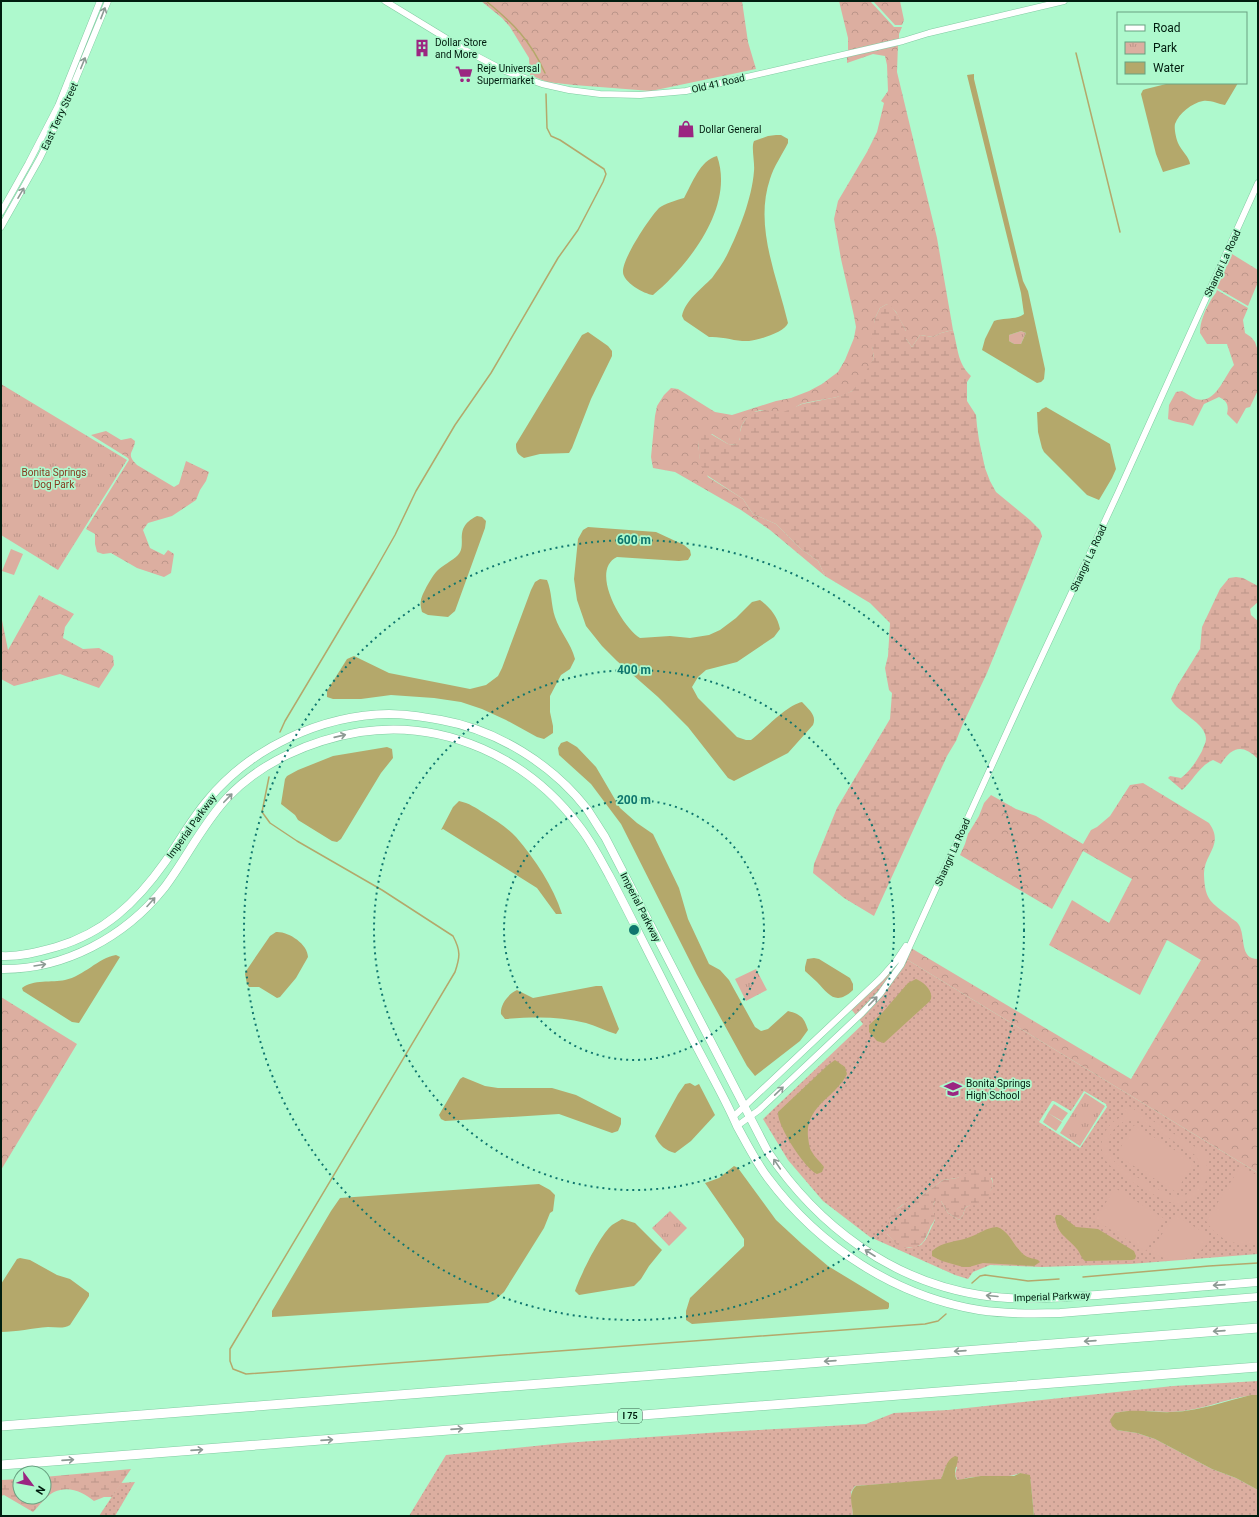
<svg xmlns="http://www.w3.org/2000/svg" width="1259" height="1517" font-family="Roboto,sans-serif">
  <style>
    .grass { fill: url(#grass-dots); fill-rule: evenodd }
    .forest { fill: url(#forest-crowns) }
    .wetland { fill: url(#wetland-marsh) }
    .park { fill: url(#park-tufts) }
    .garden { fill: #dcaea0; fill-rule: evenodd }
    .water { fill: #b4a86b; fill-rule: evenodd }
    .lines { fill: none; stroke-linecap: round; stroke-linejoin: round }
    .stream { stroke: #b4a86b; stroke-width: 1.5 }
    .tertiary-casing { stroke: #81cba2; stroke-width: 7 }
    .primary-casing { stroke: #81cba2; stroke-width: 9 }
    .motorway-casing { stroke: #81cba2; stroke-width: 10 }
    .tertiary { stroke: #fff; stroke-width: 6 }
    .primary { stroke: #fff; stroke-width: 8 }
    .motorway { stroke: #fff; stroke-width: 9 }
    .oneway { stroke: #8c9993 }
    .ring { fill: none; stroke: #0f766e; stroke-width: 2; stroke-dasharray: 2 4 }
    .labels { text-anchor: middle; stroke-width: 3.5; stroke-linejoin: round; paint-order: stroke }
    .shield { fill: #aef9cd; stroke: #345f48; stroke-width: 1 }
    .shield-label { font-size: 9px; font-weight: bold; fill: #001d0f }
    .poi-label { font-size: 10px; fill: #001d0f; stroke: #aef9cd; text-anchor: start }
    .street-label { font-size: 10px; fill: #001d0f; stroke: #aef9cd }
    .park-label { font-size: 10px; fill: #863920; stroke: #aef9cd }
    .centre { fill: #0f766e; stroke: #aef9cd; stroke-width: 2 }
    .ring-label { font-size: 12px; text-anchor: middle; font-weight: bold; fill: #0f766e; stroke: #aef9cd; stroke-width: 3.5; stroke-linejoin: round; paint-order: stroke }
  </style>
  <defs>
    <pattern id="grass-dots" width="8" height="8" patternUnits="userSpaceOnUse"><rect width="8" height="8" fill="#dcaea0"/><path d="M2 2h.1M6 6h.1" fill="none" stroke="#bb9589" stroke-width="1.8" stroke-linecap="round"/></pattern>
    <pattern id="forest-crowns" width="20" height="18" patternUnits="userSpaceOnUse"><rect width="20" height="18" fill="#dcaea0"/><path d="M2 6a3 3 0 1 1 6 0M12 15a3 3 0 1 1 6 0" fill="none" stroke="#bb9589"/></pattern>
    <pattern id="wetland-marsh" width="20" height="14" patternUnits="userSpaceOnUse"><rect width="20" height="14" fill="#dcaea0"/><path d="M1 5h8M5 5V1M11 12h8M15 12V8" fill="none" stroke="#bb9589"/></pattern>
    <pattern id="park-tufts" width="24" height="20" patternUnits="userSpaceOnUse"><rect width="24" height="20" fill="#dcaea0"/><path d="M3 7l-1-3M5 7V3M7 7l1-3M15 17l-1-3M17 17v-4M19 17l1-3" fill="none" stroke="#bb9589"/></pattern>
  </defs>
  <rect width="100%" height="100%" fill="#aef9cd"/>
  <!-- grass -->
  <path class="grass" d="M901 958 878 992 856 1015 851 1009Z
    M906 959 1258 1173V1254L1130 1264 1042 1267 990 1265 973 1272 968 1279 955 1275 870 1237 823 1201 788 1160 763 1119 863 1024 859 1019ZM1084 1091 1106 1104 1107 1107 1080 1148 1039 1122 1052 1101H1054L1071 1111ZM963 1176 992 1178C995 1191 986 1196 977 1205H970L965 1208 963 1215 959 1220 948 1213 941 1201H935L932 1207 935 1220 926 1239 921 1245 909 1248 898 1245 887 1234 897 1209 902 1205 921 1196 943 1180 957 1178Z
    M1258 1381V1395C1233 1396 1208 1408 1183 1411 1160 1414 1138 1408 1115 1413L1117 1430 1137 1433 1155 1439 1212 1469 1236 1478 1258 1490V1516H1034L1030 1478 1020 1473C1003 1481 982 1472 960 1480H957L955 1474 957 1467 946 1466 941 1480 855 1486 851 1492 853 1516H409L446 1455 564 1443 722 1432 866 1424 894 1413 948 1410 1173 1386Z
    M135 1482 115 1516H99L121 1483Z"/>
  <!-- forest -->
  <path class="forest" d="M481 1H742L748 42 756 69 651 91 574 85 547 82 530 75 529 58 510 27 502 18Z
    M839 1H870L894 27H902L899 34V39L848 51V38Z
    M873 1H900L904 20 902 25H895Z
    M898 44 897 72 937 238 953 330 941 333 933 337 920 335 912 347 906 339V331L896 312 887 304 880 308 875 318 872 344 874 358C870 367 860 386 852 391 837 400 817 399 801 404 795 407 789 412 782 413 773 414 763 407 754 412 750 414 744 421 742 425 738 432 743 440 736 445L728 444 712 434 698 442 700 460 708 477 737 495 743 499 753 514 776 524 801 549 818 561 825 576 770 530 741 510 675 472 653 468 651 457 655 416 657 406 664 395 671 388 678 389 715 412 732 415 776 401 791 398 809 391 822 384 838 372 845 360 854 338 856 327 854 316 841 259 834 219 838 201 867 152 877 132 884 103 881 101 888 91 887 65 885 56 873 54 847 63V56Z
    M1232 254 1258 270V282L1248 306 1217 288Z
    M1217 290 1248 308 1243 320 1245 333 1251 337 1255 342 1258 351V390L1250 407 1246 408 1237 424 1227 414C1229 405 1227 401 1219 397L1204 404 1193 426C1185 422 1176 423 1168 419L1169 405 1176 392 1182 391C1186 393 1191 397 1196 399 1216 405 1224 376 1234 365L1227 344H1207L1200 333C1200 321 1205 311 1211 300 1213 296 1216 294 1217 290Z
    M106 431 121 440 131 438 135 441C134 453 125 453 137 465L174 487 179 484 186 461 209 472 206 481 200 490 196 500 172 516 148 523 143 530 150 548 164 555 168 550 174 554 171 573 164 577 137 568 111 553 103 554 97 552 95 544V534L86 529 129 460 128 458 91 435Z
    M39 595 74 614 65 627 63 638 83 649 99 648 113 656 114 665 99 688 60 674 14 686 1 679V615L8 650Z
    M1143 783 1209 823C1225 845 1203 854 1204 875 1205 901 1211 902 1230 917 1233 920 1237 921 1239 925 1246 937 1239 959 1258 959V1173L906 959 911 948 1131 1079 1201 960 1167 940 1140 995 1049 945 1072 900 1109 923 1132 879 1083 851 1052 909 960 855 965 844 968 834 979 816 984 803 991 795 1016 809 1036 816 1083 844 1091 830 1097 827 1110 816 1130 785Z
    M1 997 77 1044 1 1170Z"/>
  <!-- wetland -->
  <path class="wetland" d="M887 304 890 305 898 315 906 331V339L912 347 920 335 933 337 941 333 953 330C958 347 957 363 971 376L967 382V401L976 415 977 426 979 440 985 468 990 481 996 492 1030 520 1040 530 1042 536 1029 570 987 673 962 726 956 741 947 756 874 916 844 898 813 873 814 864 837 808 890 719 892 693 889 690 885 668 888 656 890 623 870 603 825 576 818 561 801 549 776 524 753 514 743 499 737 495 705 474 700 464 698 442 701 435 709 433 728 444 736 445 740 439V432L742 425 748 416 753 412 765 410 781 413 802 404 837 397 852 391 858 384 874 358 871 340 875 318 880 308Z
    M1236 577 1243 578 1258 586V602L1250 609 1251 615 1258 621V759C1243 744 1232 746 1221 764L1213 760C1199 766 1193 781 1182 790L1168 778 1170 776 1181 778C1191 770 1196 762 1202 751 1203 747 1206 743 1206 739 1206 722 1177 713 1171 699L1177 686 1200 649 1202 627 1220 589 1229 578Z
    M975 1169C986 1169 991 1174 993 1184 991 1192 986 1204 977 1205 971 1206 971 1204 965 1208L963 1215 959 1220 948 1213 941 1201H935C930 1210 935 1211 935 1219 934 1222 931 1225 930 1228 923 1246 920 1249 899 1247L887 1234 886 1227 892 1214 897 1209 908 1201 921 1196 943 1180 957 1178Z
    M131 1469 112 1497H104L94 1501C83 1492 69 1485 54 1492 46 1496 39 1506 33 1512L4 1495 1 1496V1480L20 1479V1497H44V1477Z"/>
  <!-- park -->
  <path class="park" d="M1021 331 1026 333 1021 344H1014L1009 341V335Z
    M1 384 127 460 58 570 1 535Z
    M756 969 767 990 746 1001 735 979Z
    M1085 1093 1105 1106 1080 1146 1060 1133Z
    M670 1211 687 1228 669 1246 652 1228Z"/>
  <!-- garden -->
  <path class="garden" d="M11 549 23 554 14 575 2 571Z
    M1054 1104 1068 1113 1062 1121 1048 1113Z
    M1127 1105 1210 1156 1206 1162C1209 1171 1207 1183 1201 1191 1194 1199 1184 1204 1174 1203 1162 1202 1112 1171 1106 1161 1094 1141 1108 1119 1129 1114L1124 1110ZM1128 1120 1144 1122 1195 1155C1201 1164 1204 1174 1198 1184 1194 1192 1185 1197 1175 1196 1166 1196 1118 1167 1112 1159 1102 1143 1111 1126 1128 1120Z
    M1048 1113 1062 1122 1056 1131 1043 1122Z
    M1134 1125 1194 1162 1176 1192 1116 1155Z
    M1245 1168 1258 1176V1245C1237 1246 1218 1241 1206 1221L1239 1169Z
    M1115 1188 1165 1219 1146 1251 1095 1220Z
    M1177 1216 1211 1237C1198 1262 1174 1266 1151 1252L1172 1218Z"/>
  <!-- water -->
  <path class="water" d="M974 74V79L1023 281 1028 291 1045 369 1044 379 1041 382 1037 383 982 350 985 339 994 321C1005 317 1016 320 1024 314L1021 293 967 75ZM1021 331 1026 333 1021 344H1014L1009 341V335Z
    M1170 83H1238L1225 105C1218 104 1211 100 1203 101 1192 103 1179 113 1175 124 1174 129 1176 138 1178 143 1181 150 1190 158 1190 164L1163 172 1156 154 1141 94 1143 90 1146 89Z
    M776 135H781L788 139V143C782 155 774 166 770 179 754 227 777 276 788 323 785 332 759 340 749 341 737 342 723 336 709 337L684 320 682 316C685 301 701 289 712 278 717 271 723 263 727 255 739 231 752 198 754 171 755 163 751 147 754 141L768 136Z
    M717 156C735 206 689 265 653 295 644 294 623 282 623 272 622 259 650 217 659 208 664 204 677 200 684 198 692 184 700 160 717 156Z
    M588 332 608 346 612 351V356L591 399 572 448 569 453 540 454 524 458C517 454 516 451 516 444L582 335Z
    M1046 407 1110 444 1116 469 1112 478 1099 500 1087 495 1044 452 1042 448 1038 432 1037 412H1039L1042 409Z
    M477 516 482 517 486 521 485 528 455 611 448 617 428 615 422 612C421 608 420 604 421 600 422 594 433 574 438 570 443 565 452 561 458 555 468 544 452 528 477 516Z
    M588 527 656 532 684 545 690 550 691 555 688 560 679 561 617 557C589 570 622 627 640 638L670 636 690 638 709 635 720 630 736 618 752 602 760 600C770 607 778 617 780 629L774 637 737 662 706 670 698 677 692 687 698 698 737 737 746 740H751C764 730 787 705 802 702 809 710 817 715 813 725L788 753 734 781 728 778 688 727 658 697 617 661 602 646 586 626 577 600 574 579 578 539 583 530Z
    M540 579 547 580C552 592 551 605 555 617 560 632 571 643 575 659L570 669 561 675 550 696V712L553 726V733L544 739 537 737 506 720 482 709 461 702 434 698 391 695 361 699H333L327 697V691L347 659 354 656 389 673 470 689 486 685 498 676 502 668 531 590 535 582Z
    M567 741 577 747 596 767 620 808 637 823 653 834 679 888 688 919 709 964 720 970 729 980 755 1027 761 1031 768 1029 788 1011C800 1014 804 1017 808 1030L800 1041 755 1076 747 1066 697 975 621 824 591 784 559 755 558 748 561 743Z
    M387 747 392 749 393 758 381 773 341 839 337 842 332 841 298 820 295 815 281 804 285 779 287 776 298 770 333 756Z
    M459 801C469 803 476 808 484 813 495 820 508 828 516 837 535 859 553 886 562 914H556L537 888 443 829 441 830 453 807Z
    M276 932C288 931 308 944 308 957L296 978 280 997 277 998 259 987H249L247 984 245 974 246 971 270 936Z
    M116 955 120 957 79 1023 72 1022 23 991 22 988C33 979 52 983 65 980 84 976 98 958 116 955Z
    M814 958 819 959 850 978 853 984V990C836 1006 829 995 817 982 813 978 809 975 805 971V967L807 959Z
    M916 979C924 982 935 992 930 1001L884 1043 877 1041 869 1032V1025L882 1013 908 983Z
    M596 986H602L619 1029 616 1034C606 1031 596 1026 586 1023 559 1016 533 1017 505 1019L501 1014C500 1005 508 994 517 990L533 998Z
    M835 1060 845 1067 847 1074C835 1098 805 1106 808 1137 809 1143 809 1148 812 1152 815 1158 820 1161 824 1167L822 1172 817 1174C805 1169 777 1126 778 1112L828 1065Z
    M463 1077 485 1086 498 1088H552L576 1095 621 1118V1124L618 1131 612 1133 559 1114 445 1121 441 1119 439 1115 460 1079Z
    M690 1083 695 1086 699 1084 715 1115 691 1141 675 1153C666 1151 659 1145 655 1136L678 1094 685 1084Z
    M734 1166 738 1168 776 1220 802 1244 828 1266 889 1303V1307L888 1309 692 1324 686 1320V1311L690 1298 744 1246V1239L705 1183 719 1178Z
    M539 1184 550 1190 555 1195 553 1211 550 1213 544 1228 504 1292 495 1300 488 1303 272 1317V1311L331 1211 340 1198Z
    M1056 1215H1061L1076 1227 1098 1229 1134 1251 1136 1256 1135 1259 1132 1260 1085 1261C1081 1258 1080 1252 1076 1248 1066 1236 1058 1235 1055 1218Z
    M622 1219 635 1223 662 1250 649 1266 641 1279 634 1286 579 1295 575 1291C580 1276 600 1235 612 1225 615 1223 619 1221 622 1219Z
    M997 1227C1009 1231 1012 1243 1021 1252 1026 1258 1032 1258 1038 1260L1040 1262 1034 1266 983 1263 969 1267H963L942 1261 932 1256V1251C943 1241 957 1242 970 1237 981 1233 985 1228 997 1227Z
    M20 1258 30 1260 57 1275 70 1279 89 1293V1296L70 1325C64 1329 56 1327 48 1327 32 1328 17 1332 1 1332V1284L17 1259Z
    M1251 1395H1258V1490L1236 1478 1212 1469 1155 1439 1137 1433 1117 1430 1112 1426 1110 1420 1115 1413C1137 1408 1152 1413 1173 1412 1199 1411 1226 1401 1251 1395Z
    M955 1456 958 1457C958 1466 952 1472 957 1480L981 1476H1014L1020 1473 1030 1475 1034 1516H853C853 1506 847 1494 856 1486L941 1479C945 1471 945 1461 955 1456Z"/>
  <g class="lines">
    <!-- stream -->
    <path class="stream" d="M486 1C514 24 530 40 545 73
      M1076 53 1120 232
      M280 732 285 721 374 572 395 535 416 491 455 425 491 373 558 258 578 230 603 182 606 174 604 169 560 140 551 136 547 128 546 94
      M269 777 262 812 270 823 297 841 382 890 453 936C461 951 460 957 455 972L230 1349V1361L233 1369 246 1374 925 1324 938 1321 946 1314
      M1083 1277 1209 1266 1258 1263
      M972 1283 980 1276 985 1275 1028 1281 1059 1279"/>
    <!-- tertiary casing -->
    <g class="tertiary-casing">
      <path id="tertiary" d="M385 1 467 51 505 71 542 84 569 90 600 94 640 95 686 91 903 41 929 33 1064 1
        M1 212 28 164 58 106 100 1
        M1 227 40 158 61 115 108 1
        M733 1117 881 978 896 961 906 946
        M737 1126 759 1110 862 1013 880 994 901 965 1022 699 1118 493 1258 183"/>
    </g>
    <!-- primary casing -->
    <g class="primary-casing">
      <path id="primary" d="M1 956C19 957 38 952 56 947 104 933 136 903 165 862 179 842 191 820 207 801 250 748 321 715 389 714 406 714 424 717 441 720 497 730 552 764 587 809 593 818 599 828 605 837L768 1152C818 1226 891 1281 980 1295 1023 1302 1067 1297 1110 1294 1159 1290 1209 1286 1258 1282
        M1 969C64 970 125 937 164 888 186 859 202 825 227 798 261 762 311 740 360 732 445 719 528 758 579 826 591 841 600 859 609 875 626 907 642 940 659 973 675 1005 692 1038 709 1070 719 1089 729 1107 737 1126 747 1144 756 1162 768 1178 819 1246 894 1296 979 1310 1006 1314 1033 1314 1060 1313L1258 1297"/>
    </g>
    <!-- motorway casing -->
    <g class="motorway-casing">
      <path id="motorway" d="M1 1426 1258 1328
        M1 1465 1258 1367"/>
    </g>
    <!-- tertiary -->
    <use href="#tertiary" class="tertiary"/>
    <!-- primary -->
    <use href="#primary" class="primary"/>
    <!-- motorway -->
    <use href="#motorway" class="motorway"/>
  </g>
  <!-- one-way arrows -->
  <defs><path id="oneway-shaft" d="M-6 0H5M1.5-3L5.5 0L1.5 3" fill="none" stroke-width="1.6" stroke-linecap="round" stroke-linejoin="round"/></defs>
  <g class="oneway">
    <use href="#oneway-shaft" transform="translate(103 13) rotate(-69)"/>
    <use href="#oneway-shaft" transform="translate(83 63) rotate(-68)"/>
    <use href="#oneway-shaft" transform="translate(21 193) rotate(-60)"/>
    <use href="#oneway-shaft" transform="translate(340 736) rotate(-13)"/>
    <use href="#oneway-shaft" transform="translate(228 798) rotate(-46)"/>
    <use href="#oneway-shaft" transform="translate(151 902) rotate(-48)"/>
    <use href="#oneway-shaft" transform="translate(40 965) rotate(-9)"/>
    <use href="#oneway-shaft" transform="translate(873 1001) rotate(-46)"/>
    <use href="#oneway-shaft" transform="translate(779 1091) rotate(-44)"/>
    <use href="#oneway-shaft" transform="translate(777 1164) rotate(-124)"/>
    <use href="#oneway-shaft" transform="translate(870 1253) rotate(-147)"/>
    <use href="#oneway-shaft" transform="translate(1219 1285) rotate(176)"/>
    <use href="#oneway-shaft" transform="translate(992 1296) rotate(-175)"/>
    <use href="#oneway-shaft" transform="translate(1219 1331) rotate(176)"/>
    <use href="#oneway-shaft" transform="translate(1090 1341) rotate(176)"/>
    <use href="#oneway-shaft" transform="translate(960 1351) rotate(176)"/>
    <use href="#oneway-shaft" transform="translate(830 1361) rotate(176)"/>
    <use href="#oneway-shaft" transform="translate(457 1429) rotate(-4)"/>
    <use href="#oneway-shaft" transform="translate(327 1440) rotate(-4)"/>
    <use href="#oneway-shaft" transform="translate(197 1450) rotate(-4)"/>
    <use href="#oneway-shaft" transform="translate(68 1460) rotate(-4)"/>
  </g>
  <!-- distance rings -->
  <g class="ring">
    <circle cx="634" cy="930" r="130"/>
    <circle cx="634" cy="930" r="260"/>
    <circle cx="634" cy="930" r="390"/>
  </g>
  <!-- icons -->
  <defs>
    <g id="building-bare" transform="scale(1.38)"><path d="M-4-6H4V6H1V3H-1V6H-4ZM-2.5-4.3h1.7v1.8h-1.7ZM.8-4.3h1.7v1.8H.8ZM-2.5-1h1.7V.8h-1.7ZM.8-1h1.7V.8H.8Z" fill="#9b2681" stroke="#aef9cd" stroke-width="2.5" paint-order="stroke"/></g>
    <g id="supermarket-bare" transform="scale(1.38)"><path d="M-6-5.5h2.5l.6 2H6L4.5 2H-2.5L-4.4-4H-6ZM-1.5 3.2a1.3 1.3 0 1 0 .1 0ZM3 3.2a1.3 1.3 0 1 0 .1 0Z" fill="#9b2681" stroke="#aef9cd" stroke-width="2.5" paint-order="stroke"/></g>
    <g id="shop-bare" transform="scale(1.38)"><path d="M-5-2.5h2.3a2.7 3.5 0 0 1 5.4 0H5L5.5 6h-11ZM-1.5-2.5h3a1.5 2.3 0 0 0-3 0Z" fill="#9b2681" stroke="#aef9cd" stroke-width="2.5" paint-order="stroke"/></g>
    <g id="school-bare" transform="scale(1.38)"><path d="M0-5L7-2L0 1L-7-2ZM-4 1L0 2.5L4 1V4Q0 6-4 4Z" fill="#9b2681" stroke="#aef9cd" stroke-width="2.5" paint-order="stroke"/></g>
  </defs>
  <g fill-rule="evenodd">
    <use href="#building-bare" x="422" y="48"/>
    <use href="#supermarket-bare" x="464" y="74"/>
    <use href="#shop-bare" x="686" y="129"/>
    <use href="#school-bare" x="953" y="1089"/>
  </g>
  <g class="labels">
    <!-- shield labels -->
    <rect class="shield" x="618" y="1409" width="24" height="14" rx="3"/>
    <g class="shield-label">
      <text x="630" y="1419">I 75</text>
    </g>
    <!-- poi labels -->
    <g class="poi-label">
      <text x="435" y="46">Dollar Store<tspan x="435" dy="12">and More</tspan></text>
      <text x="477" y="72">Reje Universal<tspan x="477" dy="12">Supermarket</tspan></text>
      <text x="699" y="133">Dollar General</text>
      <text x="966" y="1087">Bonita Springs<tspan x="966" dy="12">High School</tspan></text>
    </g>
    <!-- street labels -->
    <g class="street-label">
      <text transform="translate(718 83) rotate(-13)" y="4">Old 41 Road</text>
      <text transform="translate(59 116) rotate(-65)" y="4">East Terry Street</text>
      <text transform="translate(1222 263) rotate(-65)" y="4">Shangri La Road</text>
      <text transform="translate(1088 558) rotate(-65)" y="4">Shangri La Road</text>
      <text transform="translate(191 826) rotate(-54)" y="4">Imperial Parkway</text>
      <text transform="translate(952 852) rotate(-66)" y="4">Shangri La Road</text>
      <text transform="translate(641 907) rotate(63)" y="4">Imperial Parkway</text>
      <text transform="translate(1052 1296) rotate(-2)" y="4">Imperial Parkway</text>
    </g>
    <!-- park labels -->
    <g class="park-label">
      <text x="54" y="476">Bonita Springs<tspan x="54" dy="12">Dog Park</tspan></text>
    </g>
  </g>
  <circle cx="634" cy="930" r="6" class="centre"/>
  <g class="ring-label">
    <text x="634" y="544">600 m</text>
    <text x="634" y="674">400 m</text>
    <text x="634" y="804">200 m</text>
  </g>
  <!-- border -->
  <rect width="1259" height="1517" fill="none" stroke="#001d0f" stroke-width="4"/>
  <!-- legend -->
  <rect x="1117" y="12" width="130" height="72" fill="#aef9cd" stroke="#68a181"/>
  <rect x="1125" y="25" width="20" height="6" fill="#ffffff" stroke="#68a181"/>
  <text x="1153" y="32" font-size="12" fill="#001d0f">Road</text>
  <rect x="1125" y="42" width="20" height="12" fill="url(#park-tufts)" stroke="#68a181"/>
  <text x="1153" y="52" font-size="12" fill="#001d0f">Park</text>
  <rect x="1125" y="62" width="20" height="12" fill="#b4a86b" stroke="#68a181"/>
  <text x="1153" y="72" font-size="12" fill="#001d0f">Water</text>
  <!-- north arrow -->
  <g transform="translate(32 1485) rotate(122)"><circle r="19" fill="#aef9cd" stroke="#68a181"/>
  <path d="M0-3L7 15L0 10L-7 15Z" fill="#9b2681"/>
  <text y="-6" font-size="11" font-weight="bold" text-anchor="middle" fill="#001d0f">N</text>
  </g>
</svg>
